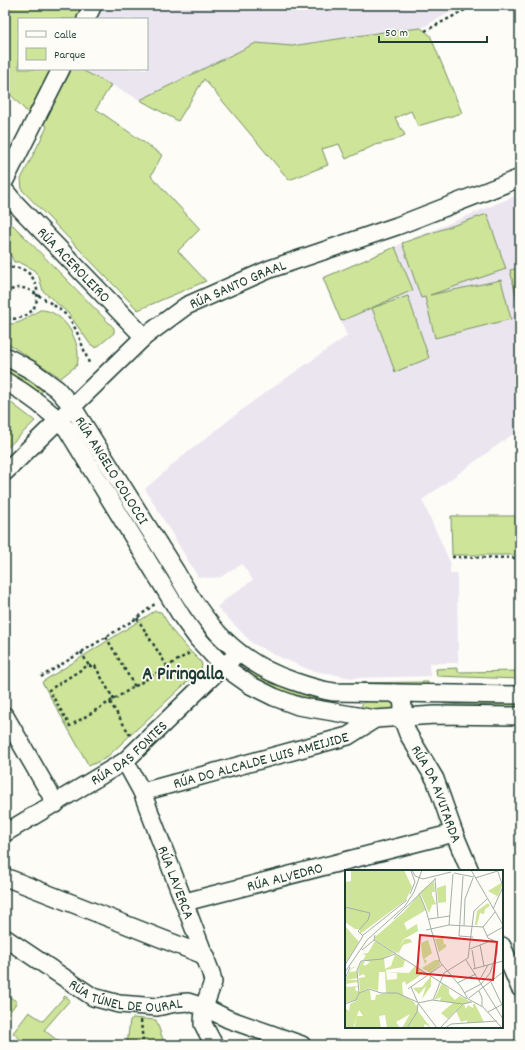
<svg xmlns="http://www.w3.org/2000/svg" width="525" height="1050" font-family="Dekko,sans-serif">
  <style>
    .built { fill: #ebe5f0 }
    .green { fill: #cee499; stroke: #769066 }
    .lines { fill: none; stroke-linecap: round; stroke-linejoin: round }
    .minor-casing { stroke: #1f3d34; stroke-width: 20 }
    .path { stroke: #1f3d34; stroke-width: 2.5; stroke-dasharray: 3 3; stroke-linecap: butt }
    .minor { stroke: #fdfcf7; stroke-width: 17 }
    .labels { text-anchor: middle; stroke-width: 3.5; stroke-linejoin: round; paint-order: stroke }
    .street-label { font-size: 15px; fill: #1f3d34; stroke: #fdfcf7 }
    .district-label { font-size: 19px; font-weight: bold; fill: #1f3d34; stroke: #fdfcf7 }
    .inset-road { fill: none; stroke: #a4b0a9; stroke-width: 1 }
    .view { fill: #d62828; fill-opacity: 0.15; stroke: #d62828; stroke-width: 2 }
    .inset-edge { fill: none; stroke: #1f3d34; stroke-width: 2 }
  </style>
  <rect width="100%" height="100%" fill="#fdfcf7"/>
  <filter id="ink" filterUnits="userSpaceOnUse"><feTurbulence type="fractalNoise" baseFrequency=".025" numOctaves="2"/><feDisplacementMap in="SourceGraphic" scale="8" xChannelSelector="R" yChannelSelector="G"/><feConvolveMatrix kernelMatrix="1 2 1 2 8 2 1 2 1" color-interpolation-filters="sRGB"/></filter>
  <g filter="url(#ink)">
    <!-- built -->
    <path class="built" d="M102 5H458L459 8 421 28 383 32 292 46 256 43 140 100 80 69H147V19H95Z
      M520 194V429L422 500 450 562V573H457L458 663H429L430 676 352 678 310 670 275 655 252 643 217 607 226 599 253 580 242 564 221 577 211 578 198 577 145 489 178 460 252 402 347 336 323 278 395 247 402 243Z"/>
    <!-- green -->
    <path class="green" d="M5 5H85L78 19H19V69H52L28 113 5 89Z
      M421 28 430 35 462 113 418 126 411 111 395 118 405 135 393 141 375 145 346 159 339 144 322 149 328 165 289 180 204 79 178 121 140 100 256 43 292 46 383 32Z
      M72 69H80L111 85 96 109 162 155 151 176 200 229 178 251 206 281 138 310 22 190 21 179 47 127 43 122Z
      M487 214 506 269 430 295 501 280 511 319 435 338 425 297 421 298 402 243Z
      M9 225H13L114 328V333L96 348 90 344 69 314 43 291 39 277 33 269 19 262H14C8 249 0 238 9 225Z
      M395 247 413 290 341 321 323 278Z
      M520 268V312L510 270Z
      M408 296 429 358 395 372 372 308Z
      M40 310C64 309 83 344 77 365L61 378 5 342V324C23 325 26 317 40 310Z
      M5 366 35 384 42 390V392L40 393 5 371Z
      M5 398 35 421 5 450Z
      M451 516H520V555H452Z
      M155 611 161 612 174 633 189 650 201 662 202 666 201 669 106 758 89 766 42 682Z
      M249 668 326 697 325 702 281 691 251 675 248 670Z
      M458 668V672L520 671V679L437 676 436 669Z
      M428 682V685H342V683Z
      M390 699 397 703 396 712 364 711 361 707C364 696 381 699 390 699Z
      M444 699 520 701V707L444 704Z
      M6 994 17 1002 5 1018V996Z
      M65 996 70 1000 44 1030 58 1041 67 1045H27L13 1033 29 1012 43 1021Z
      M133 1018 156 1020 165 1045H127L130 1020Z"/>
    <g class="lines">
      <!-- minor casing -->
      <g class="minor-casing">
        <g id="minor">
          <path d="M86 19 93 5"/>
          <path d="M5 180 61 69"/>
          <path id="s1" d="M5 191 15 203 144 337"/>
          <path id="s2" d="M5 356 31 370 57 389 72 406 176 572C205 624 234 661 293 681 307 686 319 690 334 692L520 695"/>
          <path d="M5 381C28 394 49 410 67 429L182 617 198 639 223 666 250 685 274 697 298 706 375 719 435 715 520 716"/>
          <path id="s3" d="M5 472 144 337 186 306 270 269 397 226 520 178"/>
          <path id="s4" d="M394 693 402 699 403 707 402 718 408 734 435 779 454 833 470 871"/>
          <path d="M5 716 56 804"/>
          <path id="s5" d="M125 761 142 792 211 973 213 982 204 1007 203 1024 214 1045"/>
          <path id="s6" d="M142 792 348 736 375 719"/>
          <path id="s7" d="M5 833 125 761 223 666 231 660"/>
          <path d="M5 877 206 956"/>
          <path id="s8" d="M185 902 454 833"/>
          <path id="s9" d="M5 938 93 997 119 1004 157 1007 176 1003 188 1002 204 1007 228 1019 302 1045"/>
          <path d="M502 946 520 988"/>
        </g>
      </g>
      <!-- path -->
      <path class="path" d="M425 31 465 10 480 5
        M5 250 9 268
        M5 269C44 257 52 326 5 318
        M5 292C11 290 17 287 23 288 31 289 64 311 69 318 78 331 83 348 89 363
        M452 557 520 558
        M137 618 167 666
        M106 637 135 687
        M81 652 89 666
        M41 677 137 618 156 603
        M114 700 95 666H87L49 690 70 726 191 652
        M110 702 130 735
        M141 1020 143 1045"/>
      <!-- minor -->
      <use href="#minor" class="minor"/>
    </g>
  </g>
  <g class="labels">
    <!-- street labels -->
    <g class="street-label">
      <text dy="5" stroke="none"><textPath href="#s1" startOffset="101">RÚA ACEROLEIRO</textPath></text>
      <text dy="5" stroke="none"><textPath href="#s3" startOffset="302">RÚA SANTO GRAAL</textPath></text>
      <text dy="5" stroke="none"><textPath href="#s2" startOffset="160">RÚA ANGELO COLOCCI</textPath></text>
      <text dy="5" stroke="none"><textPath href="#s7" startOffset="148">RÚA DAS FONTES</textPath></text>
      <text dy="5" stroke="none"><textPath href="#s6" startOffset="123">RÚA DO ALCALDE LUIS AMEIJIDE</textPath></text>
      <text dy="5" stroke="none"><textPath href="#s4" startOffset="113">RÚA DA AVUTARDA</textPath></text>
      <text dy="5" stroke="none"><textPath href="#s8" startOffset="103">RÚA ALVEDRO</textPath></text>
      <text dy="5" stroke="none"><textPath href="#s5" startOffset="132">RÚA LAVERCA</textPath></text>
      <text dy="5" stroke="none"><textPath href="#s9" startOffset="138">RÚA TÚNEL DE OURAL</textPath></text>
    </g>
    <!-- district labels -->
    <g class="district-label">
      <text x="183" y="679">A Piringalla</text>
    </g>
  </g>
  <!-- overview -->
  <g transform="translate(345 870)">
    <rect width="158" height="158" fill="#fdfcf7"/>
    <path d="M11 0H59L67 17 61 30 15 64V59H10L0 52V12L6 11V1ZM89 11 90 22H87V25L91 34 87 35 84 43 75 22ZM156 13 157 16 153 26 146 30 152 26 143 21ZM101 15V32L93 33 92 18ZM74 24 81 40 59 53 62 60 72 54 73 61 59 69 54 77 60 69H65L67 72 58 75 53 84V82L51 83 30 70V67L60 41ZM143 33 145 36 140 39 139 44 135 43 132 55H130L132 41ZM0 56 14 72 0 94ZM98 68 99 74 96 75 101 74V77L94 82 90 69ZM83 70 87 83 79 89 82 91 80 94 77 85 76 73ZM30 71 49 83 39 88 40 99 46 96 50 84 60 90 58 97 41 100 42 110 52 109V103L42 102 64 103 70 96 80 102 61 115 60 111 57 113 58 125 69 132 71 136 72 134 73 141 86 158 80 154 78 158H57L65 144 51 152 55 158H42L40 145 34 146 36 158H9L12 146H18L14 140 8 158H0V138L4 141 5 134 11 131 14 123 25 119 26 130H30L31 125 41 123 40 102H34L33 121 24 118 15 122 14 108 20 107 19 104 14 106 13 99 17 91 20 92 18 94 20 96 25 92 18 90 21 85 17 84 23 83ZM90 90H94L95 95 85 103 77 98ZM13 96 6 99 5 102 12 101 13 108 2 110H13V112L1 114 2 117 13 116 10 118 11 121H14L11 130 0 133 1 109 6 98ZM86 106V116L77 129 81 116 74 124 68 118 77 117ZM97 113 104 119V124L110 130 115 126 126 132 117 134 103 149 96 143 108 133 95 131 96 127 89 130ZM119 134 121 139 123 135 128 138V134H130L139 152 122 153V150L116 152 111 141Z" fill="#cee499"/>
    <path class="inset-road" d="M67 0 70 6 78 9 106 2M126 0 158 55M109 3 129 7M118 6 114 66 128 67M130 8 156 0M90 9 93 47M74 23 81 40 95 92 116 117 123 129 138 137 157 158M65 24 70 12 66 1M0 37 25 43 23 50 13 61 17 65M148 39 158 17 153 2M49 49 91 8M84 49 105 46M104 55 108 4M119 56 120 29 128 8M138 57 150 42M81 60 104 55 138 57M19 64 17 66 62 30M142 66 158 57M29 70 122 129M135 75 139 96M125 79 148 70M17 80 29 70 30 65M127 80 130 98M121 90 158 149M0 95 18 66M128 99 158 91M0 102 22 70 60 36 69 22 77 0M0 109 5 97M134 111 143 95M146 112 157 135M112 113 131 104M66 117 73 133 92 158M63 119 97 95M134 121 137 128V136M14 123 12 100 16 91 37 89 50 84M119 123 136 114 145 103 152 83V72L143 68 138 57M124 128 158 102M88 130 99 103 123 88 129 41 142 29M73 133 87 130 118 134 127 132M0 134 11 130 14 123 24 119 36 123H52L72 132M143 142 158 134M62 158 72 142 73 134M95 158 118 134M100 158 106 154 152 151"/>
    <path class="view" d="M75 65 152 72 148 110 72 103Z"/>
    <rect width="158" height="158" class="inset-edge"/>
  </g>
  <!-- margin -->
  <rect width="525" height="1050" fill="none" stroke="#fdfcf7" stroke-width="20"/>
  <rect x="10" y="10" width="505" height="1030" fill="none" stroke="#1f3d34" stroke-width="1.5" filter="url(#ink)"/>
  <!-- legend -->
  <rect x="18" y="18" width="130" height="52" fill="#fdfcf7" stroke="#a4b0a9"/>
  <rect x="26" y="31" width="20" height="6" fill="#fdfcf7" stroke="#a4b0a9"/>
  <text x="54" y="38" font-size="12" fill="#1f3d34">Calle</text>
  <rect x="26" y="48" width="20" height="12" fill="#cee499" stroke="#a4b0a9"/>
  <text x="54" y="58" font-size="12" fill="#1f3d34">Parque</text>
  <!-- scale -->
  <path d="M379 36v6h108v-6" fill="none" stroke="#1f3d34" stroke-width="2"/>
  <text x="385" y="36" font-size="12" fill="#1f3d34" stroke="#fdfcf7" stroke-width="3" paint-order="stroke">50 m</text>
</svg>
